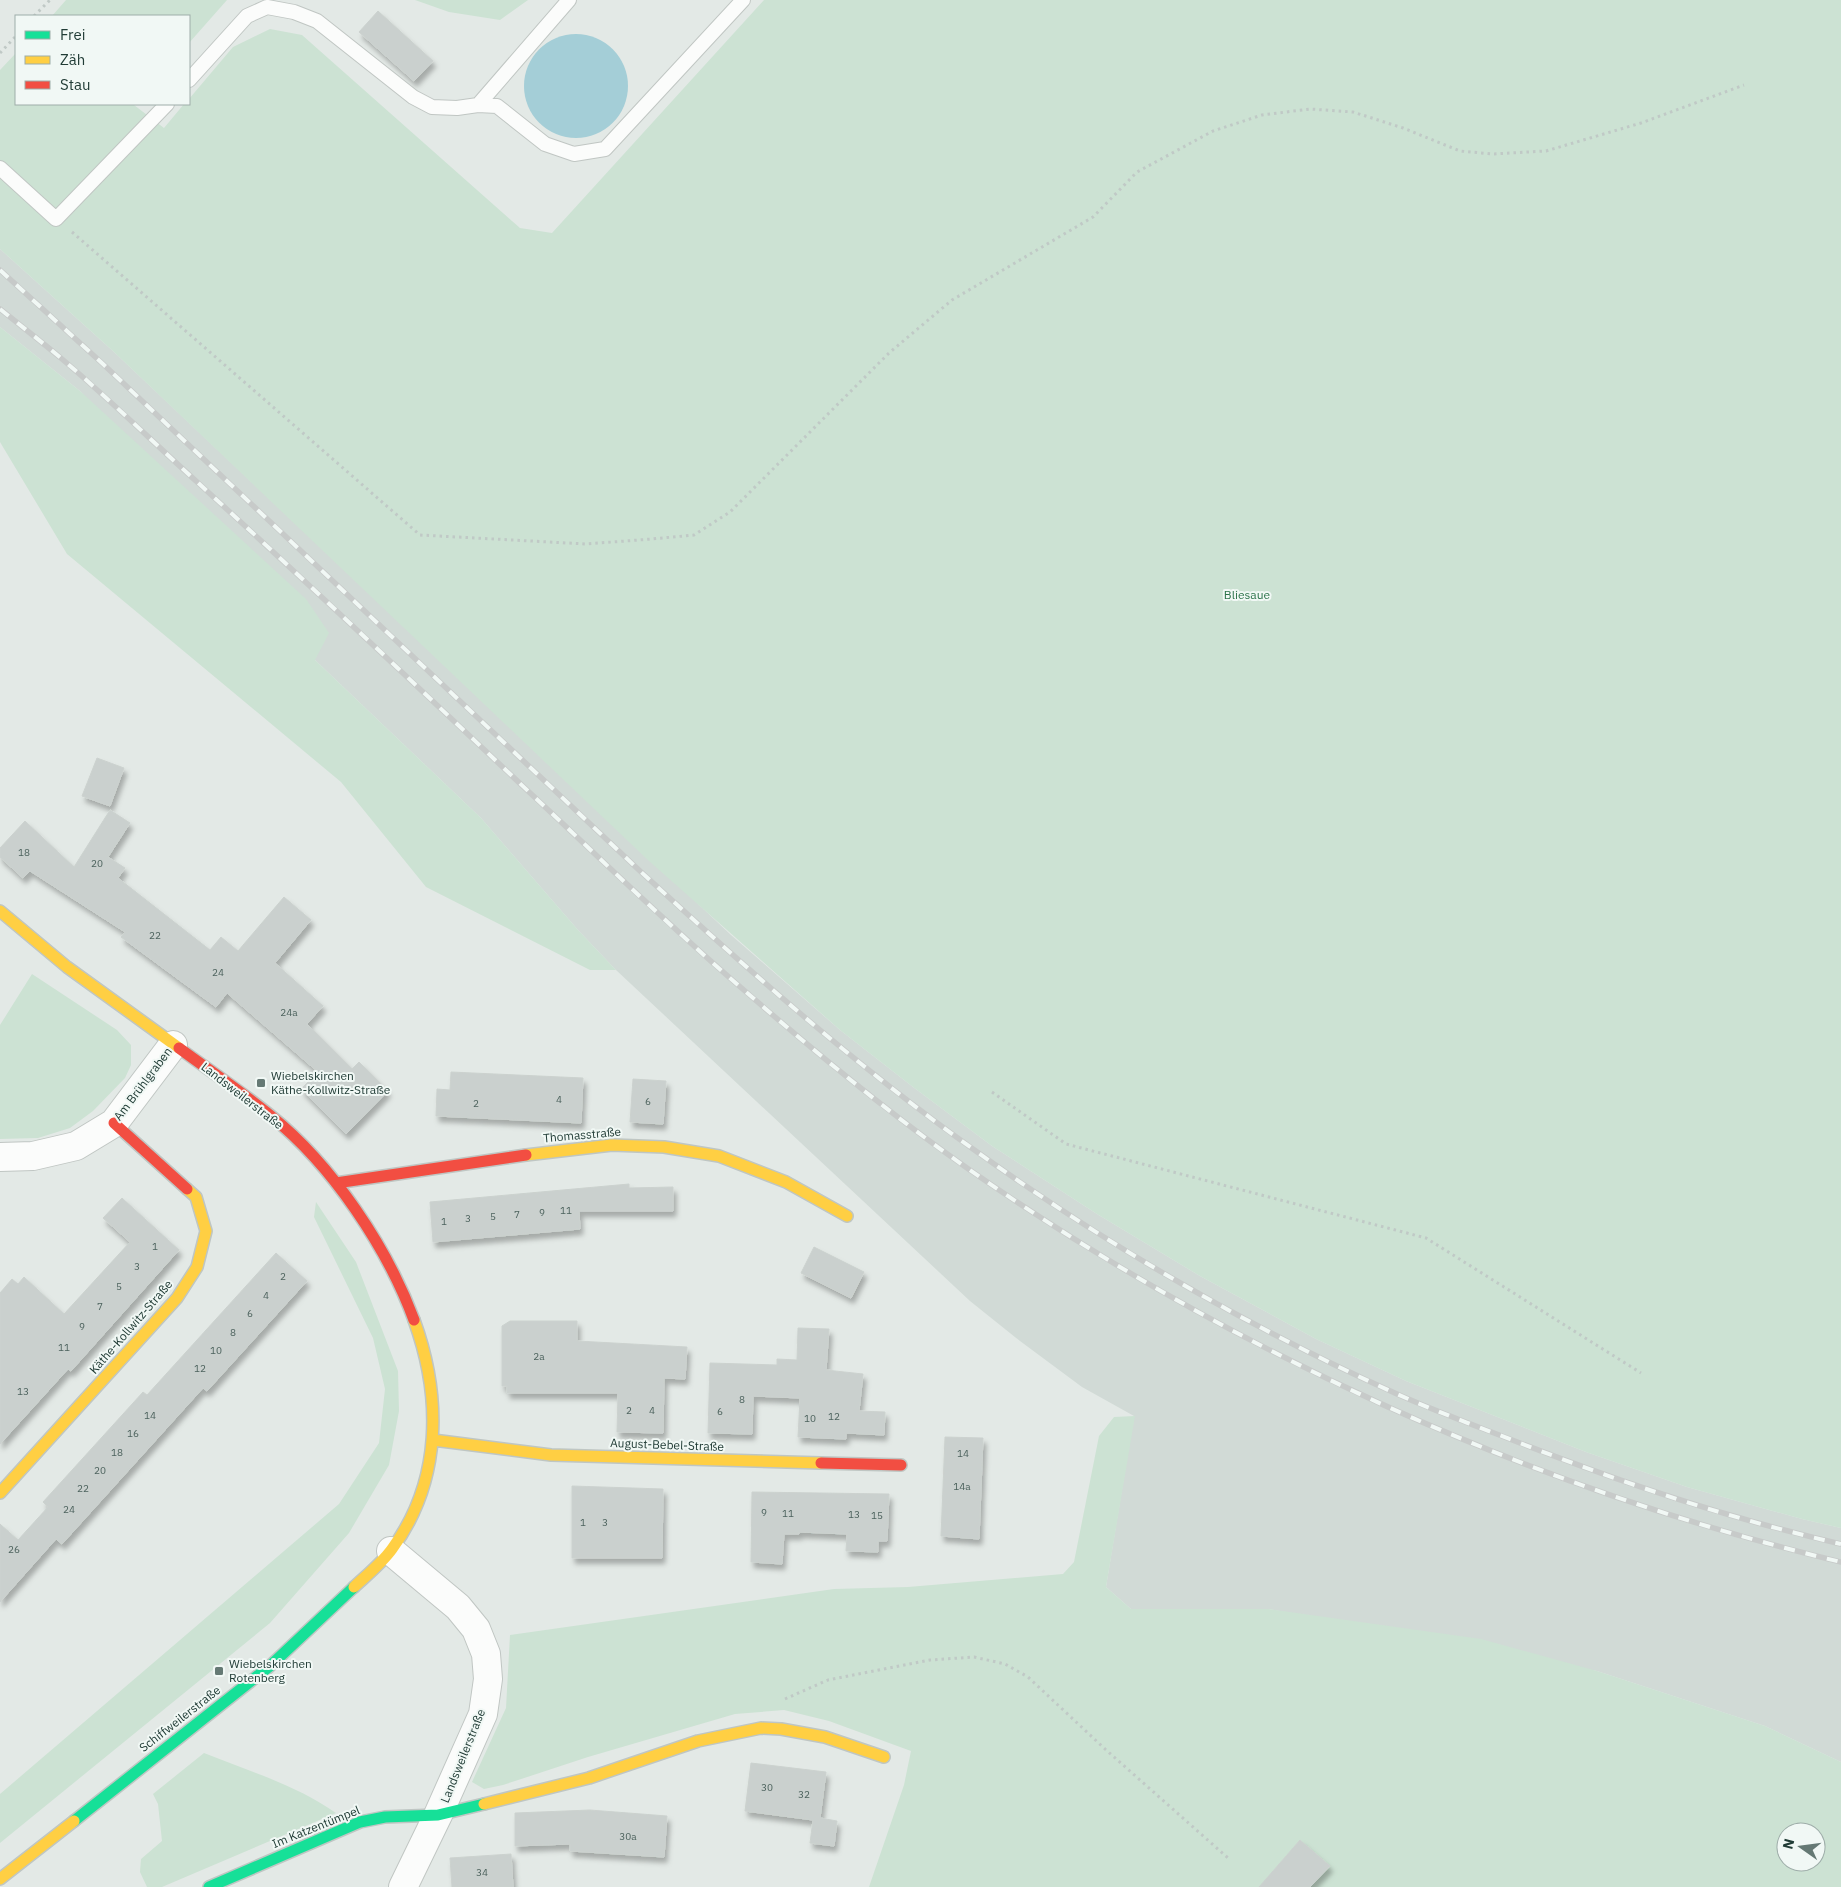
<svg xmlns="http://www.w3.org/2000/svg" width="1841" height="1887" font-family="'IBM Plex Sans',sans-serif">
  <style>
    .built { fill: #d1dad6 }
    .green { fill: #cce2d3; fill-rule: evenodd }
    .water { fill: #a4ced7 }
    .building { fill: #cad0ce; stroke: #ccd2cf; filter: url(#shadow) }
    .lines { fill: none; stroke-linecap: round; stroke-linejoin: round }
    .lane-casing { stroke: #c0c6c3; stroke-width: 16 }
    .street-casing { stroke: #c0c6c3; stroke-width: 30 }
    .fast-casing { stroke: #bfc6c3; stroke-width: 14 }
    .slow-casing { stroke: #bfc6c3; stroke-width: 14 }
    .jam-casing { stroke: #bfc6c3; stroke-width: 14 }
    .path { stroke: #c0c9c6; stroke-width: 3; stroke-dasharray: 2.5 4; stroke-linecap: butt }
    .lane { stroke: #fbfcfb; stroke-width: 14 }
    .street { stroke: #fbfcfb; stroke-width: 28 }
    .fast { stroke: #16e098; stroke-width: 11 }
    .slow { stroke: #ffcf43; stroke-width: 11 }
    .jam { stroke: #f24e42; stroke-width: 11 }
    .rail-casing { stroke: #c7cac9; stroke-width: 5.5 }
    .rail { stroke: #f1f8f5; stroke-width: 4; stroke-dasharray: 11; stroke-linecap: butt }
    .poi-dot { fill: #657974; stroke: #f1f8f5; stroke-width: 2 }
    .labels { text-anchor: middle; stroke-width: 4; stroke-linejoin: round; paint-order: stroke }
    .number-label { font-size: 10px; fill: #4c625d }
    .park-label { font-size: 12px; fill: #2c734a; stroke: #f1f8f5 }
    .poi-label { font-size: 12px; fill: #213c36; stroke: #f1f8f5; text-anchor: start }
    .street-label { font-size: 12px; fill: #213c36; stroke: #f1f8f5 }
  </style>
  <defs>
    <filter id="shadow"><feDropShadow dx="3" dy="5.5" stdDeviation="2.5" flood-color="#0004"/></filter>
  </defs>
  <rect width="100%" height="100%" fill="#e3e9e6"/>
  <!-- built -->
  <path class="built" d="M0 249 114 352 731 935 840 1030 913 1087 992 1146 1097 1214 1200 1276 1316 1339 1406 1381 1586 1452 1687 1487 1802 1519 1841 1528V1762L1765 1726 1597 1671 1269 1609H1131L1106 1587 1134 1416 1082 1387 1020 1341 970 1301 616 970 578 930 481 818 315 660 80 391 0 327Z"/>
  <!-- green -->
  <path class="green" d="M66 0H227L189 43V16H52Z
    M415 0H528L500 20 449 12Z
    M764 0H1841V1528L1802 1519 1687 1487 1586 1452 1406 1381 1316 1339 1200 1276 1097 1214 992 1146 913 1087 840 1030 649 861 114 352 0 249V70L16 53V104H134V105L164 128 184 104H189V99L233 47 270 29 302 35 520 228 552 233Z
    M0 327 80 391 306 599 329 633 315 660 481 818 578 930 616 970H590L426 887 341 782 67 554 0 442Z
    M32 974 117 1030 131 1045V1065L125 1078 93 1111 70 1128 38 1138 0 1139V1025Z
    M316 1202 356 1262 398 1371 399 1411 389 1465 349 1533 270 1623 0 1843V1794L339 1504 379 1443 385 1389 373 1338 314 1217Z
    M1135 1416 1106 1587 1131 1609H1269L1481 1639 1597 1671 1765 1726 1841 1762V1887H869L904 1785 911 1751 829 1721 784 1710 735 1714 588 1757 503 1785 484 1789 472 1782 506 1708 510 1635 834 1589 908 1587 1063 1574 1074 1562 1099 1436 1114 1417ZM1786 1832H1816V1862H1786Z
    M204 1753C249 1771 296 1785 336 1813L162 1887H147L140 1872 141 1859 162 1841 158 1804 153 1794Z"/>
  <!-- water -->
  <path class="water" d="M524 86a52 52 0 1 1 104 0a52 52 0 1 1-104 0Z"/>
  <!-- building -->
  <path class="building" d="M378 11 433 61 414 81 359 32Z
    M97 758 124 768 110 806 82 796Z
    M110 810 130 823 108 857 125 868 118 878 210 950 221 937 238 951 284 897 311 920 275 963 323 1006 307 1024 352 1069 359 1062 388 1091 346 1134 301 1089 318 1072 227 993 216 1007 121 937 125 932 30 871 23 878 0 857V848L25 821 74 867Z
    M451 1072 583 1078 581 1123 436 1116 437 1089 450 1090Z
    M633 1079 666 1081 663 1124 630 1122Z
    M629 1184V1188L673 1187V1211H579L580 1229 433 1242 430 1202Z
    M122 1198 179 1250 71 1371 68 1369 0 1444V1293L12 1279 18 1284 24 1277 64 1314 130 1242 103 1218Z
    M814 1247 864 1272 851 1298 801 1273Z
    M276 1253 307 1281 207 1391 203 1388 62 1544 56 1539 0 1602V1524L18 1540 48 1507 43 1502 143 1392 147 1395Z
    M510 1321H577V1341L687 1347 685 1379 664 1378 663 1433 617 1432 618 1393H507V1386H502V1326Z
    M798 1328 829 1329 826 1370 863 1374 859 1411 885 1412 884 1435 846 1433V1439L798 1437 800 1398 753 1396 752 1434 708 1433 710 1363 777 1365V1359L797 1360Z
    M945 1437 983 1438 979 1539 941 1536Z
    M572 1486 663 1489 662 1558H572Z
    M752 1492 889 1494 887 1541H878V1552L849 1551H846L847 1534 799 1532V1534H784L782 1564 751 1562Z
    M751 1763 826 1772 820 1818 837 1821 834 1846 810 1843 813 1820 745 1811Z
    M590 1810 667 1816 664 1857 570 1851V1844L515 1846V1813Z
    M1300 1840 1330 1866 1310 1887H1259Z
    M511 1854 513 1887H452L450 1858Z"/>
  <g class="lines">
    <!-- lane casing -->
    <g class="lane-casing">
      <path id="lane" d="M189 80 247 16 267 7 294 12 317 21 413 97 432 107 457 108 478 105 569 0
        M478 105 497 106 545 144 574 154 605 149 743 0
        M0 168 56 219 167 104"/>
    </g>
    <!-- street casing -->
    <g class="street-casing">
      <path id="street" d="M0 1157 33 1156 76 1146 114 1123 173 1045
        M391 1551 458 1607 476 1629 486 1654 488 1679 483 1714 438 1815 403 1887"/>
    </g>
    <!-- fast casing -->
    <g class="fast-casing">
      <path id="fast" d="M74 1821 270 1666 354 1587
        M209 1887 360 1822 385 1817 438 1815 484 1804"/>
    </g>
    <!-- slow casing -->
    <g class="slow-casing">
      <path id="slow" d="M0 911 67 967 179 1048
        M526 1155 612 1145 664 1147 719 1156 786 1182 847 1216
        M433 1440 551 1455 821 1463
        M0 1493 177 1298 197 1267 206 1231 196 1197 187 1189
        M354 1587C367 1575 382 1563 392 1549 442 1481 442 1397 414 1320
        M484 1804 589 1778 698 1741 761 1728 781 1729 825 1737 884 1757
        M0 1879 74 1821"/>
    </g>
    <!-- jam casing -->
    <g class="jam-casing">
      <path id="jam" d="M179 1048C210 1071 242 1092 271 1116 332 1165 387 1247 414 1320
        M114 1123 187 1189
        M336 1183 526 1155
        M821 1463 901 1465"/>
    </g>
    <!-- path -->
    <path class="path" d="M34 16 50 0
      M0 53 16 36
      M72 232 420 535 586 544 652 539 694 535 730 512 889 353 952 300 1093 217 1137 172 1213 131 1262 115 1310 109 1353 112 1403 128 1460 151 1493 154 1546 151 1641 123 1744 85
      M992 1092 1066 1144 1426 1238 1641 1373
      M785 1699 828 1680 930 1660 974 1657 1005 1664 1028 1677 1105 1749 1228 1858"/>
    <!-- lane -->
    <use href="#lane" class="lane"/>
    <!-- street -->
    <use href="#street" class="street"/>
    <!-- fast -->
    <use href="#fast" class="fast"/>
    <!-- slow -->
    <use href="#slow" class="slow"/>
    <!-- jam -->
    <use href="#jam" class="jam"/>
    <!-- rail casing -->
    <g class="rail-casing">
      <path id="rail" d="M0 270 103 364 640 871C747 969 855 1065 973 1149 1105 1244 1248 1327 1397 1394 1437 1412 1479 1427 1520 1443 1625 1484 1731 1519 1841 1544
        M0 309C21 326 42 342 62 359 108 398 152 441 196 481 308 583 418 687 528 791 600 858 670 927 745 991 816 1053 890 1114 967 1168 1229 1351 1530 1488 1841 1562"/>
    </g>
    <!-- rail -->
    <use href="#rail" class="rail"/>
  </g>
  <!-- markers -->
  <g class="poi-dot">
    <rect x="256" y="1078" width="10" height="10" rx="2.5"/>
    <rect x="214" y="1666" width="10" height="10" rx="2.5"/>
  </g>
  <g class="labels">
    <!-- number labels -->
    <g class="number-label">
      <text x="24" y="856">18</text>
      <text x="97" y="867">20</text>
      <text x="155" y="939">22</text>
      <text x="218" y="976">24</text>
      <text x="289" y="1016">24a</text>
      <text x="559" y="1103">4</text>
      <text x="648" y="1105">6</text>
      <text x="476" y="1107">2</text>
      <text x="566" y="1214">11</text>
      <text x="542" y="1216">9</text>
      <text x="517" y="1218">7</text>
      <text x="493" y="1220">5</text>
      <text x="468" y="1222">3</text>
      <text x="444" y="1225">1</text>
      <text x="155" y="1250">1</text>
      <text x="137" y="1270">3</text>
      <text x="283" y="1280">2</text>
      <text x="119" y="1290">5</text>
      <text x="266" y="1299">4</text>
      <text x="100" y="1310">7</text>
      <text x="250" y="1317">6</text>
      <text x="82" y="1330">9</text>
      <text x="233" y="1336">8</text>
      <text x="64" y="1351">11</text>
      <text x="216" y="1354">10</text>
      <text x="539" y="1360">2a</text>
      <text x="200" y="1372">12</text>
      <text x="23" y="1395">13</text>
      <text x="742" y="1403">8</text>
      <text x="629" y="1414">2</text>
      <text x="652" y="1414">4</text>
      <text x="720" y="1415">6</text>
      <text x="150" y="1419">14</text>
      <text x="834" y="1420">12</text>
      <text x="810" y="1422">10</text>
      <text x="133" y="1437">16</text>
      <text x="117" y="1456">18</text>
      <text x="963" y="1457">14</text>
      <text x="100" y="1474">20</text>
      <text x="962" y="1490">14a</text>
      <text x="83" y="1492">22</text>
      <text x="69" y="1513">24</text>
      <text x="764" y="1516">9</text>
      <text x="788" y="1517">11</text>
      <text x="854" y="1518">13</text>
      <text x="877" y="1519">15</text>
      <text x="583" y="1526">1</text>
      <text x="605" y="1526">3</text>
      <text x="14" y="1553">26</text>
      <text x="767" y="1791">30</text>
      <text x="804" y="1798">32</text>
      <text x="628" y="1840">30a</text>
      <text x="482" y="1876">34</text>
    </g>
    <!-- park labels -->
    <g class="park-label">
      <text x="1247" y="599">Bliesaue</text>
    </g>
    <!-- poi labels -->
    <g class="poi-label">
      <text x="271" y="1080">Wiebelskirchen<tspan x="271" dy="14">Käthe-Kollwitz-Straße</tspan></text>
      <text x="229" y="1668">Wiebelskirchen<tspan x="229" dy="14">Rotenberg</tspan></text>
    </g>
    <!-- street labels -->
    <g class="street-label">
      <text transform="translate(143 1084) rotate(-53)" y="4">Am Brühlgraben</text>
      <text transform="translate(242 1096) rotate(38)" y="4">Landsweilerstraße</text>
      <text transform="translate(582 1135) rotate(-5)" y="4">Thomasstraße</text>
      <text transform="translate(131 1327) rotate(-49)" y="4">Käthe-Kollwitz-Straße</text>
      <text transform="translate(667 1445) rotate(2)" y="4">August-Bebel-Straße</text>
      <text transform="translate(180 1719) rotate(-38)" y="4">Schiffweilerstraße</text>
      <text transform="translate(463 1756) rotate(-68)" y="4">Landsweilerstraße</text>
      <text transform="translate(316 1827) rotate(-22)" y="4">Im Katzentümpel</text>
    </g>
  </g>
  <!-- legend -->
  <rect x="15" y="15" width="175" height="90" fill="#f1f8f5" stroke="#9eada9"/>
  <rect x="25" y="31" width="25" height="8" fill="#16e098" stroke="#9eada9"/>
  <text x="60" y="40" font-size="15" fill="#213c36">Frei</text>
  <rect x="25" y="56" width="25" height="8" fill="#ffcf43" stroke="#9eada9"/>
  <text x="60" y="65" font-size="15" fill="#213c36">Zäh</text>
  <rect x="25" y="81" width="25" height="8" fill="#f24e42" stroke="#9eada9"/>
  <text x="60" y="90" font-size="15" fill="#213c36">Stau</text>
  <!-- north arrow -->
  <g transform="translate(1801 1847) rotate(284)"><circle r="24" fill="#f1f8f5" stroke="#9eada9"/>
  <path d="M0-4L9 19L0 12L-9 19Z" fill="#657974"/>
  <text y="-8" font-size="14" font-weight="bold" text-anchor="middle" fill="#213c36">N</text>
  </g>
</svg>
